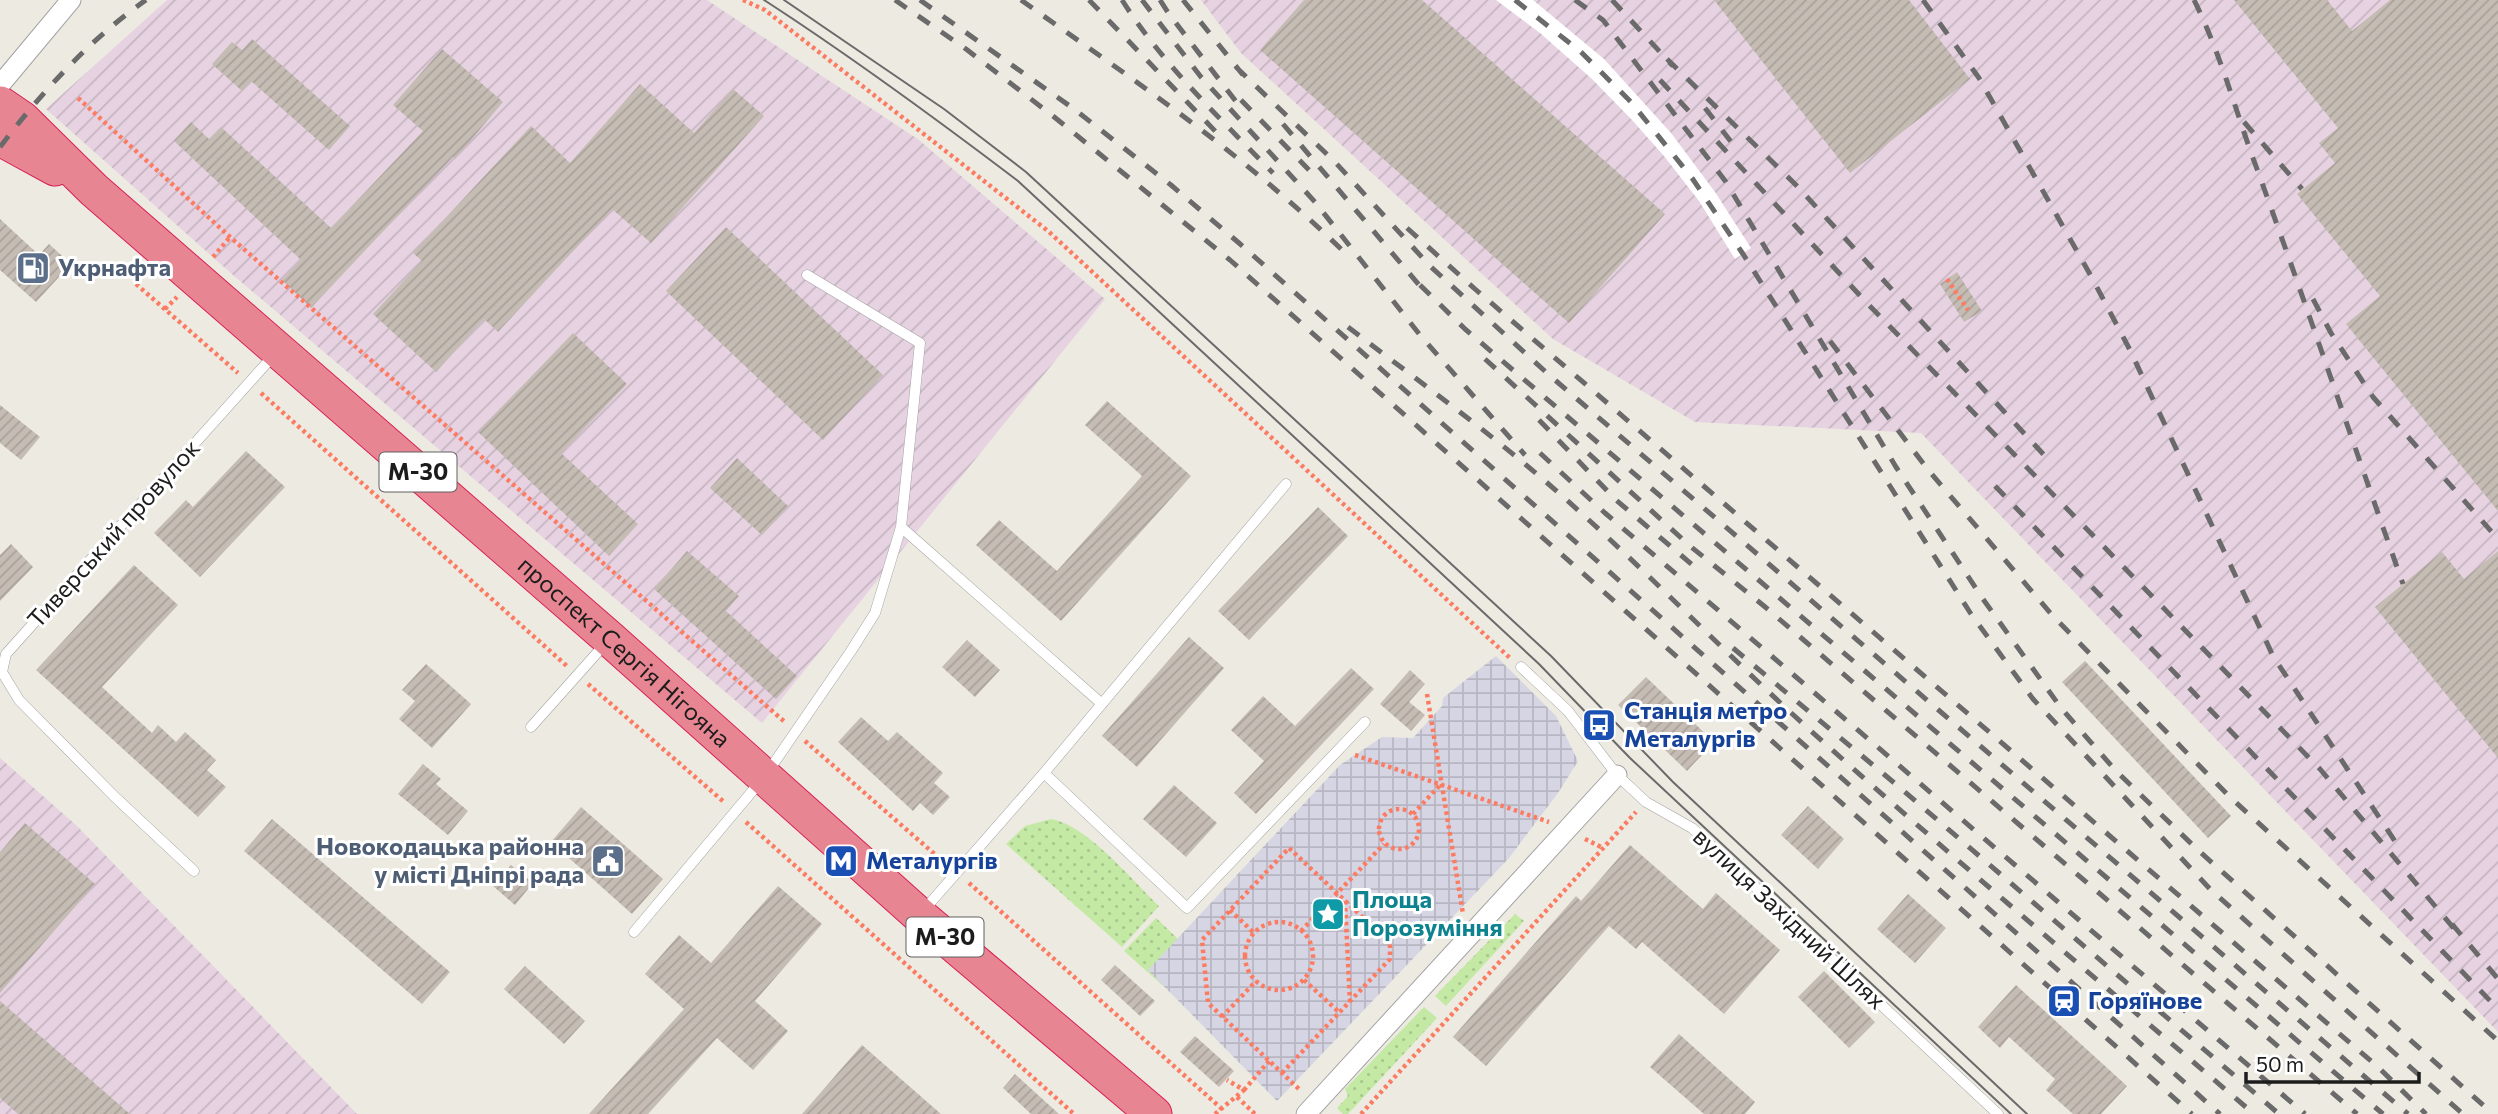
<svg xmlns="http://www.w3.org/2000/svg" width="2498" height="1114" font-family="Commissioner,sans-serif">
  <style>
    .industrial { fill: url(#industrial-furrows) }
    .grass { fill: url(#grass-dots) }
    .plaza { fill: url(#plaza-grid) }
    .pier { fill: #fff }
    .building { fill: url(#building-hatch) }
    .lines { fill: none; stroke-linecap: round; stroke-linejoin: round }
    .lane-casing { stroke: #a3a3a3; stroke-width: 11 }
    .street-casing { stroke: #a3a3a3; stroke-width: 21 }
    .highway-casing { stroke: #d92055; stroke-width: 37 }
    .path { stroke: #fc7c63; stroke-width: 4.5; stroke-dasharray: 3.5 3.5; stroke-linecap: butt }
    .lane { stroke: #fff; stroke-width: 10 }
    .street { stroke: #fff; stroke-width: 19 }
    .highway { stroke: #e78692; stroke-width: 35 }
    .tram { stroke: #6a6a6a; stroke-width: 2 }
    .rail { stroke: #6a6a6a; stroke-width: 5; stroke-dasharray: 14 14; stroke-linecap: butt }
    .labels { text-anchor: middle; stroke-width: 6; stroke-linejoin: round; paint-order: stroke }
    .shield { fill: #fff; stroke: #606060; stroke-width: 2 }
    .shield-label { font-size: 23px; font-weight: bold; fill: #1c1c1c }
    .service-label { font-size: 24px; font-weight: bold; fill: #4e5e75; stroke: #fff; text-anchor: start }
    .street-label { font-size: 24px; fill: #1c1c1c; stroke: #fff }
    .transit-label { font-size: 24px; font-weight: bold; fill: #164399; stroke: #fff; text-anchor: start }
    .culture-label { font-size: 24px; font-weight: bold; fill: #0d838f; stroke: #fff; text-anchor: start }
  </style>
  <defs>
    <pattern id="industrial-furrows" width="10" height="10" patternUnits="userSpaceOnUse" patternTransform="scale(1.75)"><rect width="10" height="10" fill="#e7d2e2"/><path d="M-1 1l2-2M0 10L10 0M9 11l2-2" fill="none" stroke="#c6b4c1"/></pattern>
    <pattern id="grass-dots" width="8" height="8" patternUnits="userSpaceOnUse" patternTransform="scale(1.75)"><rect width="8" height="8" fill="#c3e9a5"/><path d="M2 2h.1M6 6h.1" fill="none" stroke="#a7c78d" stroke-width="1.8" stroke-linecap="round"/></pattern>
    <pattern id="plaza-grid" width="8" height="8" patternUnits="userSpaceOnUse" patternTransform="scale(1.75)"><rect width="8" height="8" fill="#d6d5e3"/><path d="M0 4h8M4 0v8" fill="none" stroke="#b7b6c2"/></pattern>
    <pattern id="building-hatch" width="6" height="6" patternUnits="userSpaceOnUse" patternTransform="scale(1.75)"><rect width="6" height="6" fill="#c5bcb4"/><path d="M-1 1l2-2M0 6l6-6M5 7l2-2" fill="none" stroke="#a9a19a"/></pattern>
  </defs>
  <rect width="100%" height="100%" fill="#edeae1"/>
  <!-- industrial -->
  <path class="industrial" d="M167 0H707L919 140 1105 299 762 723 233 275 46 109Z
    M1201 0H2498V1032L1921 433 1695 422 1553 339 1241 53Z
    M0 758 77 826 357 1114H0Z"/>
  <!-- grass -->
  <path class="grass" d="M1051 819C1087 825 1132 880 1159 906L1122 947 1006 844 1025 826Z
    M1515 914 1524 921 1446 1006 1435 996Z
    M1156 918 1200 960 1236 1051 1124 951Z
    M1424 1007 1437 1018 1348 1114H1343L1337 1108 1348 1096 1345 1089Z"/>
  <!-- plaza -->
  <path class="plaza" d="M1496 656 1556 716 1578 761 1558 793 1509 858 1277 1101 1148 970 1340 765 1382 737 1413 738 1442 706 1443 698Z"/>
  <!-- pier -->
  <path class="pier" d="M1496 0H1533L1604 59 1671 133 1715 192 1751 248 1735 259 1699 201 1664 156 1632 120 1592 79 1540 33Z"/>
  <!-- building -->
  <path class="building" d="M1304 0H1422L1665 214 1569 323 1260 50Z
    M1714 0H1909L1970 79 1850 173Z
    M2234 0H2327L2352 31 2390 0H2498V511L2346 324 2380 296 2297 194 2335 163 2319 143 2338 128Z
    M252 39 350 126 329 150 251 81 242 91 212 64 232 42 242 50Z
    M442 49 503 102 455 159 453 157 311 308 282 280 301 260 174 141 191 122 209 139 221 127 331 228 423 131 393 105Z
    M640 84 694 133 733 89 764 116 651 243 612 209 498 332 484 319 436 372 373 314 422 261 413 253 531 126 570 163Z
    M0 219 39 255 49 244 71 264 36 302 0 270Z
    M726 227 883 375 823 440 666 291Z
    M1957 272 1982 311 1964 322 1940 284Z
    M573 333 627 384 561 453 638 524 609 556 478 432Z
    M1107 401 1191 476 1061 621 976 545 999 520 1057 571 1142 476 1085 425Z
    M0 405 40 437 21 460 0 443Z
    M246 451 285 487 200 577 154 533 186 500 193 507Z
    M737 458 788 506 762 535 710 488Z
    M1318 507 1348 536 1249 640 1218 611Z
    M11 544 33 567 0 601V555Z
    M687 551 739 596 726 611 797 676 776 699 654 589Z
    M2498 551V758L2375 607 2442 552 2464 579Z
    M134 565 178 605 102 687 152 733 158 725 176 742 185 732 216 760 207 770 226 787 198 817 36 670Z
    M1189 637 1224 668 1137 767 1102 736Z
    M967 640 1000 670 975 697 942 667Z
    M2085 661 2231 816 2208 838 2062 682Z
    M426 664 471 704 432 748 399 719 415 701 402 690Z
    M1351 668 1374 689 1256 814 1234 793 1264 761 1231 730 1263 696 1295 726Z
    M1410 670 1425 684 1409 702 1425 715 1411 731 1380 704Z
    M1646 677 1714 742 1687 771 1618 705Z
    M861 717 888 741 897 732 943 773 934 783 950 797 933 815 920 803 913 811 838 742Z
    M423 764 441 779 436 784 468 811 448 835 398 794Z
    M1174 785 1217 823 1186 857 1143 819Z
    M1808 806 1844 839 1818 869 1781 835Z
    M581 807 663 879 632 914 551 842Z
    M272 819 450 972 422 1004 244 851Z
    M25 823 95 884 0 993V852Z
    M1630 845 1703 909 1716 893 1780 950 1724 1014 1642 942 1636 949 1609 926 1486 1066 1453 1037 1576 896 1581 901Z
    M511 865 533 883 515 905 493 886Z
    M778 886 822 924 755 1001 788 1031 753 1070 717 1038 648 1114H589L684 1009 645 974 679 935 711 963Z
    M1908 894 1946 928 1915 963 1877 929Z
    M1115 965 1155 1001 1140 1016 1101 980Z
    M525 966 585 1021 564 1044 504 989Z
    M1824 971 1875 1022 1849 1048 1798 997Z
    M2016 985 2127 1086 2101 1114H2073L2046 1090 2055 1079 2009 1037 2000 1048 1978 1027Z
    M0 1001 130 1114H18L0 1098Z
    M1679 1034 1755 1102 1745 1114H1704L1650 1067Z
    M1195 1036 1234 1071 1219 1087 1180 1052Z
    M862 1045 941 1114H802Z
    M1015 1074 1059 1114H1031L1003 1088Z"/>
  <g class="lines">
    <!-- lane casing -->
    <g class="lane-casing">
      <path id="lane" d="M807 275 920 343 901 527 1102 704
        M1521 667 1568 711 1617 775 1646 802 1692 828 1998 1114
        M531 727 605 644
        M1044 773 1187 908 1365 722
        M194 871 115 797 19 700 2 672 6 654 273 356
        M924 910 1044 773 1286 484
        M634 932 765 776 851 651 875 613 901 527"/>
    </g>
    <!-- street casing -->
    <g class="street-casing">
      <path id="street" d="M0 85 71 0
        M1306 1114 1617 775"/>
    </g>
    <!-- highway casing -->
    <g class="highway-casing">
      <g id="highway">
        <path id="s1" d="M0 104 22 119 94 190 610 639 919 915 1154 1114"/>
        <path d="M0 138 55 168"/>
      </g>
    </g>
    <!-- path -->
    <path class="path" d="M743 0 765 10 1048 231 1511 659
      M78 98 230 237 786 723
      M213 257 230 237
      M1947 279 1968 310
      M136 284 238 373
      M165 309 177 297
      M261 393 568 667
      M588 684 724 802
      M1427 694 1463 914
      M805 741 946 864
      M1355 755 1549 822
      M1379 829a20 20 0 1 1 40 0a20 20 0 1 1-40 0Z
      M1413 814 1441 784
      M746 822 1074 1114
      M1585 839 1603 848
      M969 883 1222 1109
      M1345 901 1350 1003
      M1230 910 1255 934
      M1245 956a34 34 0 1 1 68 0a34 34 0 1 1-68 0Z
      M1301 931 1384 844
      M1304 980 1340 1013
      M1222 1017 1256 981
      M1282 1073 1390 959V943L1289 848 1202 940 1208 1003 1301 1091
      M1244 1090 1269 1061
      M1237 1097 1255 1114
      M1215 1114 1244 1090 1227 1080
      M1361 1114 1636 812"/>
    <!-- lane -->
    <use href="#lane" class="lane"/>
    <!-- street -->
    <use href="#street" class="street"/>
    <!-- highway -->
    <use href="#highway" class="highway"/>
    <!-- tram -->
    <path class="tram" d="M764 0C852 57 935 118 1018 181L1539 664 1630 758 2011 1114
      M784 0 944 109 1026 172 1551 656 1673 782 2027 1114"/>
    <!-- rail -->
    <path class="rail" d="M895 0 966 49 1053 116 1230 260 2192 1114
      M920 0 1074 109 1171 185 1239 243 2220 1114
      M1021 0C1131 78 1245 155 1342 250
      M1089 0 1217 133
      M1122 0C1163 65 1220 118 1273 173
      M1142 0 1201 77 1315 202 1420 335 1525 455
      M1160 0 1169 14 1244 112
      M1183 0 1243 75
      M1515 0 1581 52 1631 102 1692 178 1743 254 1971 614 2033 699 2211 890 2463 1114
      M1575 0 1603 20 1726 182 1896 467 1983 599 2061 708 2116 771 2199 851 2493 1114
      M1612 0 1673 66
      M1923 0 1979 78 2091 276 2130 350 2273 656 2402 852
      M2194 0C2221 54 2236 113 2257 169 2307 307 2354 446 2403 584
      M1667 59 1796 185 2044 455
      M1236 67 1335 162 1430 266 1548 374 2408 1114
      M1660 80 1866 302 2320 769 2456 931
      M1241 100 1309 170
      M1705 108 1739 152
      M2244 122 2302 189
      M1283 124 1425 292
      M0 147C41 93 90 39 146 0
      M1407 228 1475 289 2378 1067 2426 1114
      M1420 285 1465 329 2383 1114
      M2313 299 2331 333 2373 397 2498 539
      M1348 327C1412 376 1477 423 1538 475 1633 556 1719 648 1811 731 1956 861 2106 987 2254 1114
      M1830 341 1929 471 2052 615 2231 798 2498 1041
      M1485 359 1690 546 1764 606 2357 1114
      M1539 420 1616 500 1702 573
      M1540 453 1605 513 2305 1114
      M1995 486 2498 1009
      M1733 648 1898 786 2279 1114
      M2452 924 2498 979"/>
  </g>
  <!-- icons -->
  <defs>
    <g id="fuel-square" transform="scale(1.75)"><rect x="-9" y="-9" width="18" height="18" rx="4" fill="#5c6f8a" stroke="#fff"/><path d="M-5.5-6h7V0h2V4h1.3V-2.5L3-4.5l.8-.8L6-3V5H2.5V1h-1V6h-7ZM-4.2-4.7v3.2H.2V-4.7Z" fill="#fff"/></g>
    <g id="bus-square" transform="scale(1.75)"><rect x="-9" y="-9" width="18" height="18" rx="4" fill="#1a4fb4" stroke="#fff"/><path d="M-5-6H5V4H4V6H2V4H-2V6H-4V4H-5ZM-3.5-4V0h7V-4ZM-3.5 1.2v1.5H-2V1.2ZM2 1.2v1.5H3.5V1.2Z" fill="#fff"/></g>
    <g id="civic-square" transform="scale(1.75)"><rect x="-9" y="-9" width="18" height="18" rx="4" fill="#5c6f8a" stroke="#fff"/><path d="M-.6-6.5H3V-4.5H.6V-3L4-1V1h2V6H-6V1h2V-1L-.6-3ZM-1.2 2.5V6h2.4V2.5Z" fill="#fff"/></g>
    <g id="metro-square" transform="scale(1.75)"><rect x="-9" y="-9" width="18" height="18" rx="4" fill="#1a4fb4" stroke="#fff"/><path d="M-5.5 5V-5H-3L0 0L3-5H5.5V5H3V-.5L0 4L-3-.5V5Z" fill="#fff"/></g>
    <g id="sight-square" transform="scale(1.75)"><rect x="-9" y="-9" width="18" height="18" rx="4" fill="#0f9aa8" stroke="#fff"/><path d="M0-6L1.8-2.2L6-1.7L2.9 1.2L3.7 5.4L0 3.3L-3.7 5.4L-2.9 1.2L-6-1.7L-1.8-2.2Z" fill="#fff"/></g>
    <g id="station-square" transform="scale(1.75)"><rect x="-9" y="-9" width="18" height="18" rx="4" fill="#1a4fb4" stroke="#fff"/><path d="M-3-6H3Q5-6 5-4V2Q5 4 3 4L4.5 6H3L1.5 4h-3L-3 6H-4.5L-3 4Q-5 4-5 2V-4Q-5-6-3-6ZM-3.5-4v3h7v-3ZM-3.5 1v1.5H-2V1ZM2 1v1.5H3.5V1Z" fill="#fff"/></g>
  </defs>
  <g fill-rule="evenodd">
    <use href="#fuel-square" x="33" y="268"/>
    <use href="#bus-square" x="1599" y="725"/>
    <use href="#civic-square" x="608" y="861"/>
    <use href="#metro-square" x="841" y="861"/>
    <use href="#sight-square" x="1328" y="914"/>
    <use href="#station-square" x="2064" y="1001"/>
  </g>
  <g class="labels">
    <!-- shield labels -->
    <g class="shield">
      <rect x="379.5" y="452.5" width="77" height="39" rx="5"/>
      <rect x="906.5" y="917.5" width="77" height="39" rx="5"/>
    </g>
    <g class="shield-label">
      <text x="418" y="480">М-30</text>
      <text x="945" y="945">М-30</text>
    </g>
    <!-- service labels -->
    <g class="service-label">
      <text x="58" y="276">Укрнафта</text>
      <text x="584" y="855" text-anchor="end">Новокодацька районна<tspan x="584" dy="28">у місті Дніпрі рада</tspan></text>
    </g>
    <!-- street labels -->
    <g class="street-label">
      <text transform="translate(114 534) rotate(-48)" y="8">Тиверський провулок</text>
      <text dy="8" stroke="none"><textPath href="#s1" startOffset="831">проспект Сергія Нігояна</textPath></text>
      <text transform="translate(1789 919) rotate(43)" y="8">вулиця Західний Шлях</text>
    </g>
    <!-- transit labels -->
    <g class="transit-label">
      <text x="1624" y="719">Станція метро<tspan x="1624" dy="28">Металургів</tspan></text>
      <text x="866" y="869">Металургів</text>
      <text x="2088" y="1009">Горяїнове</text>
    </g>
    <!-- culture labels -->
    <g class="culture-label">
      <text x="1352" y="908">Площа<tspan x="1352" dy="28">Порозуміння</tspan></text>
    </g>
  </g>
  <!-- scale -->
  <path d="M2246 1072v10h173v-10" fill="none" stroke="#1c1c1c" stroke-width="3.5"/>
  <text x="2256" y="1072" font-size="21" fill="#1c1c1c" stroke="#ffffff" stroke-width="5" paint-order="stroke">50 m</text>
</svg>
